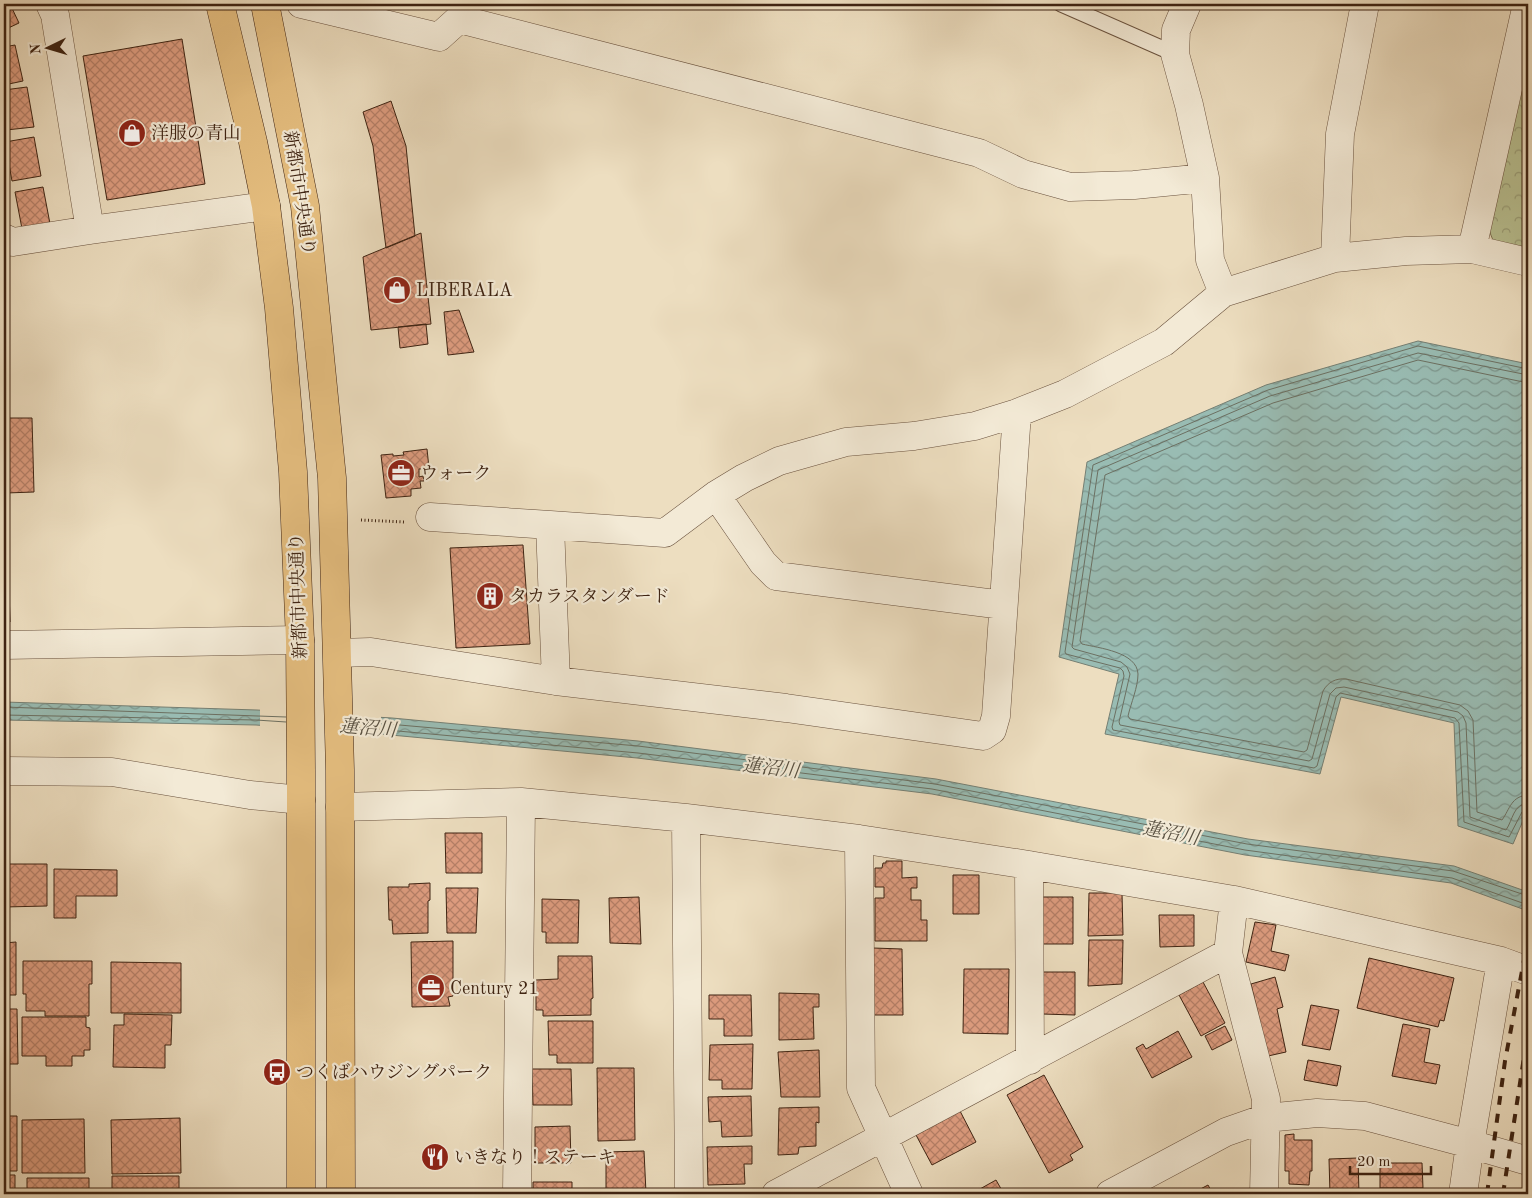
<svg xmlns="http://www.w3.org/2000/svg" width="1532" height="1198" font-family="'Old Standard TT','Noto Serif JP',serif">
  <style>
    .park { fill: url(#park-crowns); stroke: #7c7252 }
    .water { fill: url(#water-waves); stroke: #757f73 }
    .pier { fill: #eddec0 }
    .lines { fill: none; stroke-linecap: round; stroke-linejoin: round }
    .shore { stroke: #6c7062; stroke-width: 1 }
    .building { fill: url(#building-cross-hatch); stroke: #3e2312 }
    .lane-casing { stroke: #6a523e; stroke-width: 17 }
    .street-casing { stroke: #6a523e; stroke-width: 29 }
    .primary-casing { stroke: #3e2312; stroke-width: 29 }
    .path { stroke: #3e2312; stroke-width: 3; stroke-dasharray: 1 2.5; stroke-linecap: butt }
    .lane { stroke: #f3ead6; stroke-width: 15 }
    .street { stroke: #f3ead6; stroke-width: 28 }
    .primary { stroke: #e6bf80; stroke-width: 28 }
    .rail { stroke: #3e2312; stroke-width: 4; stroke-dasharray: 9 9; stroke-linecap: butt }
    .labels { text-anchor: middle; stroke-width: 4.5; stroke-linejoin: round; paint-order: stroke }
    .poi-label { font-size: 18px; fill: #3e2312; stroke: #f3ead6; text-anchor: start }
    .street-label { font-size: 18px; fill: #3e2312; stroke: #f3ead6 }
    .water-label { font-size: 19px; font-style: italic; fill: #595142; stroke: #f3ead6 }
  </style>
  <defs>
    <pattern id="park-crowns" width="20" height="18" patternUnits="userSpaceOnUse" patternTransform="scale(1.25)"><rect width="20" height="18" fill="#b9c192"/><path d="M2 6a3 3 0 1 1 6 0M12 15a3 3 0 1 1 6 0" fill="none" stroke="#989c76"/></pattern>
    <pattern id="water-waves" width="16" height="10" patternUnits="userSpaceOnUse" patternTransform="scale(1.25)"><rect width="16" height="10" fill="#99bcb3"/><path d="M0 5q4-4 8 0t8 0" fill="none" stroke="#7e9890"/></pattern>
    <pattern id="building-cross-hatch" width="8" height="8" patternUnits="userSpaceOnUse" patternTransform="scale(1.25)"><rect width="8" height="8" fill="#dd9c7f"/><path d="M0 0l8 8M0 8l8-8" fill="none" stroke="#b57f67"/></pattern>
  </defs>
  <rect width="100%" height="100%" fill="#eddec0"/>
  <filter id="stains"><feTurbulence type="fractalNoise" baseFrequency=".004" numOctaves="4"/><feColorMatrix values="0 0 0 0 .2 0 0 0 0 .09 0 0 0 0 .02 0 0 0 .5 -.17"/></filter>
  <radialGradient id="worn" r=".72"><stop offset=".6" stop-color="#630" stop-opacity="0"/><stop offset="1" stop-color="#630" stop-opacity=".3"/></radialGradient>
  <!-- park -->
  <path class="park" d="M1528 49V253L1495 245 1486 223Z"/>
  <!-- water -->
  <path class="water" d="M1418 341 1528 364V809L1513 844 1458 826 1454 723 1341 697 1320 774 1105 734 1119 674 1059 657 1087 462 1266 385Z
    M4 702 257 710 392 718 638 741 936 779 1248 839 1454 866 1528 892V911L1451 883 1245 855 932 794 637 758 391 735 256 725 4 720Z"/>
  <!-- pier -->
  <path class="pier" d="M260 707 381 715V737L260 728Z"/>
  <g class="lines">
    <!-- shore -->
    <path class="shore" d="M1528 369 1418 346 1268 390 1093 465 1065 652 1066 654 1120 668 1123 671 1124 676 1112 727 1113 730 1314 768 1317 766 1336 697 1340 693 1455 718 1459 723 1464 822 1509 837 1522 812 1528 809
      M1528 375 1418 353 1270 396 1098 470 1072 647 1074 649 1121 662 1127 667 1130 674 1119 722 1120 725 1309 761 1312 759 1330 694 1336 688 1344 687 1458 712 1463 716 1466 723 1470 817 1506 830C1513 820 1513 804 1528 803
      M1528 383 1418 360 1273 403 1105 475 1080 641 1082 644C1099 648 1137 652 1138 674 1138 687 1131 703 1128 716L1130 719 1304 752 1307 750 1323 691C1328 682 1336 678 1346 679L1460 705 1468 711 1473 720 1477 812 1502 820C1510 809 1511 796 1528 795
      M4 707 286 717
      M4 715 256 720 286 722
      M354 721 638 746 935 784 1247 844 1453 871 1528 896
      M354 727 638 753 932 789 1245 850 1452 878 1528 905"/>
  </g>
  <!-- building -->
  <path class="building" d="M4 4H10L19 23 4 30Z
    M182 39 205 184 107 200 83 56Z
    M15 45 23 81 4 85V47Z
    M27 87 34 127 6 130 4 114V90Z
    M391 101 406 146 415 236 386 248 373 146 363 112Z
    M34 137 41 176 12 181 5 142Z
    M43 187 51 229 23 234 15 192Z
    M421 233 431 324 371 330 363 257Z
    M459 310 474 352 448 355 444 312Z
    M426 324 428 344 400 348 398 327Z
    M4 418H32L34 492 6 493 10 622H4Z
    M427 449 429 468 419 469V477L423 476 424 481H420L421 488 411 489V496L386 498 381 455 393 454V456L404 455 403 452Z
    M523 545 530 644 456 648 450 548Z
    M445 833H482V873H446Z
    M886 861H902V878L917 877V888H911V900H921V920H927V941H875V898H884V887H875V868H882L883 863H886Z
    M4 864H47V906L4 907Z
    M54 869 117 870V896H76V918H54Z
    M953 875H979V914H953Z
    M430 883V900L428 901V933L393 934 392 920H389L388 887H409V884Z
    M446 888H478L476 933H447Z
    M1089 893H1122L1123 935 1088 936Z
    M639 897 641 944 610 943 609 898Z
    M1042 897H1073V944H1042Z
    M542 899 579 900 578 943H546V932H542Z
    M1159 915H1194V946L1160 947Z
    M1255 922 1276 925 1271 951 1289 955 1285 971 1246 962Z
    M1089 940H1123L1122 984 1088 986Z
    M453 941V996L448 997 450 1006 412 1007 411 942Z
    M16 942V995H4V943Z
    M873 948 902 949 903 1015H873Z
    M558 956H592L593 998 591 999V1015L543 1016V1010H536V980L558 979Z
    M1369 958 1454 978 1444 1021 1440 1020 1438 1027 1357 1008Z
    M23 961H92V984H89V1016H45V1011H26V994H23Z
    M111 962 181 963V1013H111Z
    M964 969H1009L1008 1034 963 1033Z
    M1042 972H1075V1015L1042 1014Z
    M1275 977 1283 1007 1277 1009 1286 1052 1268 1056 1251 984Z
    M1203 982 1225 1023 1201 1036 1179 995Z
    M779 993 819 994V1007H813L814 1039 779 1040Z
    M709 995H751L752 1036H724V1019H709Z
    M1311 1005 1339 1010 1330 1050 1302 1045Z
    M4 1009H17L18 1064H4Z
    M124 1014 172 1015 171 1045H165V1068L113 1067 114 1025H124Z
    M22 1017H86V1027L90 1028V1050H84V1056H72V1066H46V1056H22Z
    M548 1021H593V1063H557V1055H549Z
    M1403 1024 1430 1029 1424 1062 1440 1065 1436 1084 1392 1076Z
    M1225 1026 1232 1040 1212 1050 1205 1036Z
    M1178 1031 1192 1057 1152 1078 1136 1048 1143 1044 1146 1049Z
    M753 1044 752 1089H722V1080H709L710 1045Z
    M819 1050 820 1097H781L778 1052Z
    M1308 1060 1341 1066 1337 1086 1304 1080Z
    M597 1068H634L635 1140 598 1141Z
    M532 1069H571L572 1105H533Z
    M1044 1075 1083 1147 1070 1155 1073 1160 1049 1173 1007 1095Z
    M751 1096 752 1136 722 1137 721 1121 709 1122 708 1097Z
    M819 1107V1123L816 1122V1146L799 1147 798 1154 778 1155 779 1108Z
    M960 1111 976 1142 932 1165 916 1135Z
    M4 1116H17V1171H4Z
    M180 1118 181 1173 112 1174 111 1120Z
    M84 1119 85 1173H22V1120Z
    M570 1126 571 1163H535V1127Z
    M1294 1134V1140H1312V1171H1310L1309 1185 1289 1184V1171H1285V1135Z
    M752 1146V1164H744L745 1184 708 1185 707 1147Z
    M644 1151 646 1193 667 1194H606V1152Z
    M1358 1158 1359 1194H1330L1329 1159Z
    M1380 1163H1422L1423 1188H1380Z
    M4 1175H15V1194H4Z
    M112 1176H179V1194H112Z
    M27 1178H89V1194H27Z
    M996 1180 1004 1194H971Z
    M533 1182H572V1194H533Z
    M1208 1185 1213 1194H1191Z"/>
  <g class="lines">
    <!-- lane casing -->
    <g class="lane-casing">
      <path id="lane" d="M1061 4 1175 54"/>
    </g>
    <!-- street casing -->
    <g class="street-casing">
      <path id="street" d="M50 4 55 15 90 230
        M301 4 439 37 459 19 466 4
        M1187 4 1176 30 1175 54 1189 105 1205 178 1210 260 1223 293
        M459 19 979 153 1023 174 1070 187 1134 185 1205 178
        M4 238 13 242 90 230 266 206
        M1472 249 1527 4
        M1335 258 1340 134 1365 4
        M716 495 763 563 776 576 1003 605
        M430 517 550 525
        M4 645 300 640
        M338 653 371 652 556 681 550 525 665 533 716 495 744 478 779 461 846 442 914 436 975 426 1017 413 1065 394 1164 342 1223 293 1335 258 1406 251 1472 249 1528 262
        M556 681 786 708 983 736 992 730 996 716 1017 413
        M4 771 112 772 250 795 301 800
        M340 807 521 802 686 818 859 839 1029 865 1234 900 1501 961 1528 971
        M686 818 689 1194
        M859 839 861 1088 909 1194
        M1029 865 1030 1060
        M1234 900 1228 953 1266 1099 1264 1194
        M517 1194 521 802
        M776 1194 1228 953
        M1110 1194 1226 1132 1266 1118 1317 1113 1365 1116 1470 1144 1528 1161
        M1463 1194 1470 1144 1501 961"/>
    </g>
    <!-- primary casing -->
    <g class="primary-casing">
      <path id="primary" d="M220 4 253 142 266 206 279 308 293 472 300 640 301 770V1194
        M265 4 305 206 332 478 340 770 341 1194"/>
    </g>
    <!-- path -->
    <path class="path" d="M361 520 405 522"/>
    <!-- lane -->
    <use href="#lane" class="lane"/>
    <!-- street -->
    <use href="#street" class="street"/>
    <!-- primary -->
    <use href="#primary" class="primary"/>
    <!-- rail -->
    <path class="rail" d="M1487 1194 1505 1061 1528 939
      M1503 1194 1528 1031"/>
  </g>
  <!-- icons -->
  <defs>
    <g id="shop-disc" transform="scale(1.4375)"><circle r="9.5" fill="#8f2418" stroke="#f3ead6"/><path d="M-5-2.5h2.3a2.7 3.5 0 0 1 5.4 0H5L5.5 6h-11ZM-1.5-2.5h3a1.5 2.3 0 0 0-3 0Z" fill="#fff"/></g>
    <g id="office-disc" transform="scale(1.4375)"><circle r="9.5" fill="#8f2418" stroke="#f3ead6"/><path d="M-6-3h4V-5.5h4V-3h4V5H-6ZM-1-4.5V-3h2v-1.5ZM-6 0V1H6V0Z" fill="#fff"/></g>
    <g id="building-disc" transform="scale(1.4375)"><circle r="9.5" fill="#8f2418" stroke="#f3ead6"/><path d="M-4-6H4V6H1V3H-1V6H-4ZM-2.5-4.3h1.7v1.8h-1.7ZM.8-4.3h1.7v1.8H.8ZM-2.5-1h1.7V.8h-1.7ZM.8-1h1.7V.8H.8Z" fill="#fff"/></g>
    <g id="bus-disc" transform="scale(1.4375)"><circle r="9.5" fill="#8f2418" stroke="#f3ead6"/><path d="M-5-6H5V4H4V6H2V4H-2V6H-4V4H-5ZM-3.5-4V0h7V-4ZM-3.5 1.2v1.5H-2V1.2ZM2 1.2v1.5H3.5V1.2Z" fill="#fff"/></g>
    <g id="restaurant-disc" transform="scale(1.4375)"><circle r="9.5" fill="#8f2418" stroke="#f3ead6"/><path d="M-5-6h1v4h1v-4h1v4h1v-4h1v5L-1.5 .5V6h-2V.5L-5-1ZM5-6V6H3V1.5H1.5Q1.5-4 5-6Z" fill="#fff"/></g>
  </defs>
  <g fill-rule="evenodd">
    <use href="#shop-disc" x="132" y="133"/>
    <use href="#shop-disc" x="397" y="290"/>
    <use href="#office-disc" x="401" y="473"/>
    <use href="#building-disc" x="490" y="596"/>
    <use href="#office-disc" x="431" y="988"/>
    <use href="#bus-disc" x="277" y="1072"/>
    <use href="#restaurant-disc" x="435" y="1157"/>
  </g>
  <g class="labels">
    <!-- poi labels -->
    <g class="poi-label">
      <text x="151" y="139">洋服の青山</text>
      <text x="416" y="296">LIBERALA</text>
      <text x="420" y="479">ウォーク</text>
      <text x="509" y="602">タカラスタンダード</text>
      <text x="450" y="994">Century 21</text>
      <text x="296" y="1078">つくばハウジングパーク</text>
      <text x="454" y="1163">いきなり！ステーキ</text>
    </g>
    <!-- street labels -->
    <g class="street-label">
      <text transform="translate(300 193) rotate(81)" y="6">新都市中央通り</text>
      <text transform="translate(298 596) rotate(-92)" y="6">新都市中央通り</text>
    </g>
    <!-- water labels -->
    <g class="water-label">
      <text transform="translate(368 727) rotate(5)" y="7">蓮沼川</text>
      <text transform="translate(771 767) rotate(7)" y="7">蓮沼川</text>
      <text transform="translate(1171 832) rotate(11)" y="7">蓮沼川</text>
    </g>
  </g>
  <!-- margin -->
  <rect width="1532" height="1198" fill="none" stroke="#eddec0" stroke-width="20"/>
  <rect x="5" y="5" width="1522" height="1188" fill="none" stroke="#3e2312" stroke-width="2.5"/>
  <rect x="10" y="10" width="1512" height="1178" fill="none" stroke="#3e2312"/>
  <!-- north arrow -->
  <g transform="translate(48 48) rotate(265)" stroke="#f3ead6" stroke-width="4" paint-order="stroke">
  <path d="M0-4L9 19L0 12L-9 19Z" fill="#3e2312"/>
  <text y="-8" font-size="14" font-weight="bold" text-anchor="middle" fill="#3e2312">N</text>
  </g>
  <!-- scale -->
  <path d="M1350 1166v8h81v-8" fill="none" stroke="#3e2312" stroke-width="2.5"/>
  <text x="1357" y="1166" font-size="15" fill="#3e2312" stroke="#f3ead6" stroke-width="4" paint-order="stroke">20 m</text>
  <rect width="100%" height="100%" filter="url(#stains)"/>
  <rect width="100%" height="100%" fill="url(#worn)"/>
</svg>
